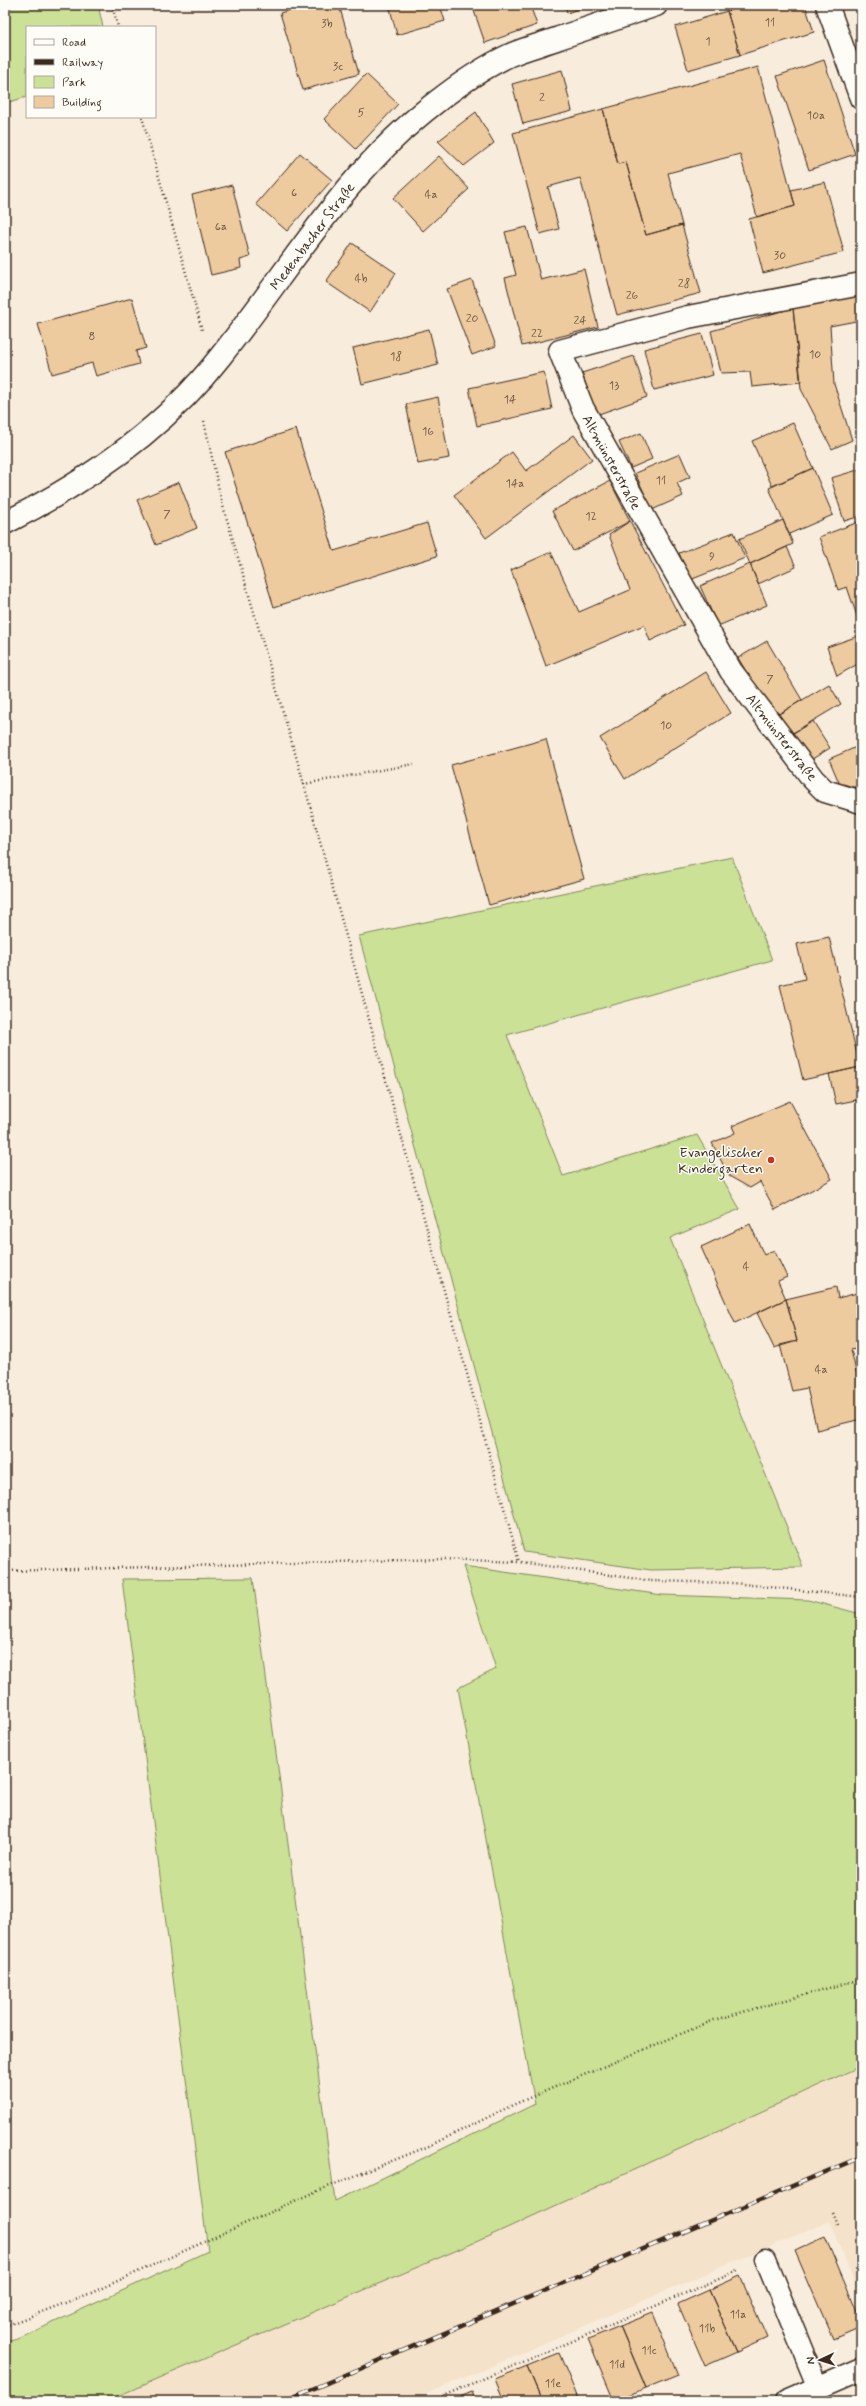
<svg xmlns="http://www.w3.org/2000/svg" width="866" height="2406" font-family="Mynerve,sans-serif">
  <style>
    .built { fill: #f5e2ca }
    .green { fill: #cae196; stroke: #82865a }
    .building { fill: #eeca9f; stroke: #3b2a1e }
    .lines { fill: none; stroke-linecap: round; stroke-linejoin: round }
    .service-casing { stroke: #3b2a1e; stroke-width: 23 }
    .minor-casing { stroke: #3b2a1e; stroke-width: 25 }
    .tertiary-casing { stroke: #3b2a1e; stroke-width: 25 }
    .secondary-casing { stroke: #3b2a1e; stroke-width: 25 }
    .path { stroke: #3b2a1e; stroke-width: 2.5; stroke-dasharray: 1 3; stroke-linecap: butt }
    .service { stroke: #fdfcf7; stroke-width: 20 }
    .minor { stroke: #fdfcf7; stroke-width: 22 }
    .tertiary { stroke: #fdfcf7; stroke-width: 22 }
    .secondary { stroke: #fdfcf7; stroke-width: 22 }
    .rail-casing { stroke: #3b2a1e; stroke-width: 4.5 }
    .rail { stroke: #fdfcf7; stroke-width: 3; stroke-dasharray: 9; stroke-linecap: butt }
    .poi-dot { fill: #c8321e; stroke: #fdfcf7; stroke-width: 1.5 }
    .labels { text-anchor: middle; stroke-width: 3; stroke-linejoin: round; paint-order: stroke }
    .number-label { font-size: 12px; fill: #68523e }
    .street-label { font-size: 14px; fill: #3b2a1e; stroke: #fdfcf7 }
    .poi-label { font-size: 14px; fill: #3b2a1e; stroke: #fdfcf7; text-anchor: end }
  </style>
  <rect width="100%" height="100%" fill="#f8eddd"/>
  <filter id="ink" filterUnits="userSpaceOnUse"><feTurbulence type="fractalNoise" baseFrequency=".025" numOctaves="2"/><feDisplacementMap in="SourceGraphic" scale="8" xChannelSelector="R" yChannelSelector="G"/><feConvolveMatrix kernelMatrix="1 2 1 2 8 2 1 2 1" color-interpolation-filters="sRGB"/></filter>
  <g filter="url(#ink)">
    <!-- built -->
    <path class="built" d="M861 2066V2299L829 2221 410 2401H106L476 2242Z"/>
    <!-- green -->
    <path class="green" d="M5 5H98L103 27H27V97L5 103Z
      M732 857 772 960 507 1035 563 1176 697 1135 740 1209 670 1238 803 1567 651 1570 524 1552 359 936Z
      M463 1566 662 1595 808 1600 861 1614V2066L476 2242 106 2401H5V2342L18 2339 208 2251 122 1579 253 1578 335 2201 535 2104 458 1688 496 1669Z"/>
    <!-- building -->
    <path class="building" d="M308 5H339L359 74 303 90 280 13Z
      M389 5H440L445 21 397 35Z
      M472 5H530L537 25 485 43Z
      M565 5H589L567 13Z
      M747 5H805L814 32 740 55 727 11Z
      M727 11 740 55 688 70 675 27Z
      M824 60 855 154 809 170 777 76Z
      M758 67 795 206 757 217 740 154 668 173 682 225 646 235 626 162 618 164 603 109Z
      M562 70 572 111 523 124 512 84Z
      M366 74 398 104 356 149 324 119Z
      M603 109 618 164 626 162 646 235 682 225 701 293 617 315 580 178 548 187 559 229 540 234 513 133Z
      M476 112 494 143 464 166 438 141Z
      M300 153 332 180 287 231 256 204Z
      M439 156 469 189 423 231 393 198Z
      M825 182 844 252 763 273 749 219 795 206 791 190Z
      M232 185 250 257 240 260 241 268 211 275 192 195Z
      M527 227 541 280 584 269 598 327 522 346 505 278 516 275 505 232Z
      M352 243 396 273 370 312 326 282Z
      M472 280 496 346 472 355 447 289Z
      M861 291V320L830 326 834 384 852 440 832 449 801 389 793 308Z
      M132 298 146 348 136 351 139 364 96 376 92 363 52 374 38 324Z
      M793 308 801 382 752 387 750 372 721 373 711 331Z
      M429 329 438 365 362 384 353 348Z
      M702 334 713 375 654 390 644 349Z
      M634 356 647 397 596 415 582 373Z
      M544 372 552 409 477 426 469 388Z
      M438 397 449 458 418 464 406 404Z
      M793 423 813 468 772 486 752 441Z
      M296 429 334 551 427 523 437 556 274 607 225 452Z
      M641 433 652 459 631 468 619 442Z
      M574 435 592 459 486 538 454 495 512 452 526 471Z
      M680 454 690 477 677 483 683 496 652 510 635 473Z
      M813 468 833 515 789 534 769 488Z
      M861 469V516L844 521 831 478Z
      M610 481 630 521 573 551 552 511Z
      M179 482 197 528 156 545 137 500Z
      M783 520 793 544 750 564 739 539Z
      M630 521 684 625 650 641 644 625 546 666 511 570 551 552 579 612 630 590 609 535Z
      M861 521V628L847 587 838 590 819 537Z
      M734 532 745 558 690 580 679 553Z
      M787 547 796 567 758 584 750 564Z
      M750 564 767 605 718 626 700 586Z
      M861 635V662L837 676 827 647Z
      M767 641 802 700 774 717 738 658Z
      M706 672 731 713 625 779 600 738Z
      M829 684 841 704 786 737 774 717Z
      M813 721 830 748 809 761 792 734Z
      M546 739 584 879 489 905 451 765Z
      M861 745V784L843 792 829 759Z
      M829 937 860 1067 803 1080 780 985 805 979 797 944Z
      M860 1067 861 1099 836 1104 829 1074Z
      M790 1101 832 1179 775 1210 760 1182 750 1188 729 1176 712 1143 735 1133 732 1126Z
      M750 1224 764 1255 774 1250 787 1277 778 1281 786 1299 735 1323 701 1247Z
      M836 1287 838 1298 861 1292V1348L851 1350 861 1392V1419L817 1430 807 1388 792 1391 780 1345 797 1341 786 1299Z
      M786 1299 797 1341 774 1348 757 1313Z
      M825 2237 861 2321V2327L833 2339 795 2251Z
      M740 2276 767 2338 737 2352 709 2290Z
      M709 2290 737 2352 705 2366 678 2304Z
      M653 2313 678 2375 646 2388 620 2326Z
      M620 2326 646 2388 614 2401 588 2339Z
      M559 2353 579 2401H542L527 2366Z
      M527 2366 542 2401H504L495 2379Z
      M472 2392 476 2401H450Z"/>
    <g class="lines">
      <!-- service casing -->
      <g class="service-casing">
        <path id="service" d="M765 2259 818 2388"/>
      </g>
      <!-- minor casing -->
      <g class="minor-casing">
        <path id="minor" d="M861 284 688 317 560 351 583 409 731 671 813 779 825 791 861 802"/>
      </g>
      <!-- tertiary casing -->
      <g class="tertiary-casing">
        <path id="tertiary" d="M5 523C85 483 164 429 220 357 289 271 346 171 435 103 458 85 484 67 510 55 526 48 543 44 559 38 591 27 624 16 656 5
          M787 2401 861 2369"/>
      </g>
      <!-- secondary casing -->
      <g class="secondary-casing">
        <path id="secondary" d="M827 5 861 98"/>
      </g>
      <!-- path -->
      <path class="path" d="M112 5 118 27
        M142 117 202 330
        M204 421 221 499 304 784 414 764
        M304 784 519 1562
        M5 1571 443 1559 519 1562 651 1581 734 1583 861 1597
        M832 2212 837 2224
        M5 2326 91 2293 310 2194 429 2146 515 2104 714 2020 861 1979
        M431 2401 738 2271"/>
      <!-- service -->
      <use href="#service" class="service"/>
      <!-- minor -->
      <use href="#minor" class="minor"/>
      <!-- tertiary -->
      <use href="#tertiary" class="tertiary"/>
      <!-- secondary -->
      <use href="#secondary" class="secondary"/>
      <!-- rail casing -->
      <g class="rail-casing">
        <path id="rail" d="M284 2401 861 2157"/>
      </g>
      <!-- rail -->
      <use href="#rail" class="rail"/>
    </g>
  </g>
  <!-- markers -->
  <circle class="poi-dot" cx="771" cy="1160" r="4"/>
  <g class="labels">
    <!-- number labels -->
    <g class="number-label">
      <text x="770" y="26">11</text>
      <text x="327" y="27">3b</text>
      <text x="708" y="45">1</text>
      <text x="338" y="70">3c</text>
      <text x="542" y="101">2</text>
      <text x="361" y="116">5</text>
      <text x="816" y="119">10a</text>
      <text x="294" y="196">6</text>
      <text x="431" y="198">4a</text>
      <text x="221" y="230">6a</text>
      <text x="780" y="259">30</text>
      <text x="361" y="282">4b</text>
      <text x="684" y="287">28</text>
      <text x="632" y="299">26</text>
      <text x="472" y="322">20</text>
      <text x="580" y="324">24</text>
      <text x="537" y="337">22</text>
      <text x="92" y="340">8</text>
      <text x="815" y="358">10</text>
      <text x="396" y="360">18</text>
      <text x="614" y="389">13</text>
      <text x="510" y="403">14</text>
      <text x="428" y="435">16</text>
      <text x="661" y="484">11</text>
      <text x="515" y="487">14a</text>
      <text x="167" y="518">7</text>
      <text x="591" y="520">12</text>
      <text x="712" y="560">9</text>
      <text x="770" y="683">7</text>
      <text x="666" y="729">10</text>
      <text x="746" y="1270">4</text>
      <text x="821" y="1373">4a</text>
      <text x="738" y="2318">11a</text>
      <text x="707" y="2332">11b</text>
      <text x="649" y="2354">11c</text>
      <text x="617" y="2368">11d</text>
      <text x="553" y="2387">11e</text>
    </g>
    <!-- street labels -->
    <g class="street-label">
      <text transform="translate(312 236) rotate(-53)" y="5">Medenbacher Straße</text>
      <text transform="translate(612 462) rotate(61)" y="5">Altmünsterstraße</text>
      <text transform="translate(782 737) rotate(52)" y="5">Altmünsterstraße</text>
    </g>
    <!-- poi labels -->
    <g class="poi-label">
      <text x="763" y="1157">Evangelischer<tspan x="763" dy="16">Kindergarten</tspan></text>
    </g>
  </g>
  <!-- margin -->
  <rect width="866" height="2406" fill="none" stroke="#fdfcf7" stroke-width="20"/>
  <rect x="10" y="10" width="846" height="2386" fill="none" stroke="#3b2a1e" stroke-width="1.5" filter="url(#ink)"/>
  <!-- legend -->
  <rect x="26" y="26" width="130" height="92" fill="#fdfcf7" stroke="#afa8a0"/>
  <rect x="34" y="39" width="20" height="6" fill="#fdfcf7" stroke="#afa8a0"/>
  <text x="62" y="46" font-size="12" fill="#3b2a1e">Road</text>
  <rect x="34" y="59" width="20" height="6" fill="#3b2a1e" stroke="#afa8a0"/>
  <text x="62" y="66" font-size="12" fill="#3b2a1e">Railway</text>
  <rect x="34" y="76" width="20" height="12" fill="#cae196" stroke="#afa8a0"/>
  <text x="62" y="86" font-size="12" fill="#3b2a1e">Park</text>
  <rect x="34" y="96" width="20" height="12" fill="#eeca9f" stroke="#afa8a0"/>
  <text x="62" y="106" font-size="12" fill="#3b2a1e">Building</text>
  <!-- north arrow -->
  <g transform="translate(820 2360) rotate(266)" stroke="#fdfcf7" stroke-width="3" paint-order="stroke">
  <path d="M0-3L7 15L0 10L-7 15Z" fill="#3b2a1e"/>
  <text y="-6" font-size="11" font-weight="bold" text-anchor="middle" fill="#3b2a1e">N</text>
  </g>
</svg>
